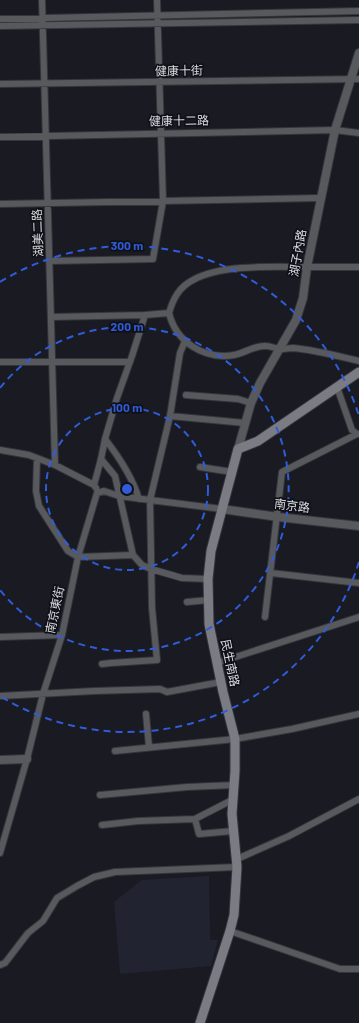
<svg xmlns="http://www.w3.org/2000/svg" width="359" height="1023" font-family="Barlow,'Noto Sans TC',sans-serif">
  <style>
    .built { fill: #212330 }
    .lines { fill: none; stroke-linecap: round; stroke-linejoin: round }
    .minor-casing { stroke: #34353d; stroke-width: 8 }
    .tertiary-casing { stroke: #34353d; stroke-width: 10 }
    .secondary-casing { stroke: #34353d; stroke-width: 11 }
    .minor { stroke: #58595d; stroke-width: 6 }
    .tertiary { stroke: #58595d; stroke-width: 8 }
    .secondary { stroke: #7b7c83; stroke-width: 9 }
    .ring { fill: none; stroke: #305cd9; stroke-width: 2; stroke-dasharray: 7 5 }
    .labels { text-anchor: middle; stroke-width: 3.5; stroke-linejoin: round; paint-order: stroke }
    .street-label { font-size: 12px; fill: #dadbe0; stroke: #101118 }
    .centre { fill: #305cd9; stroke: #101118; stroke-width: 2 }
    .ring-label { font-size: 12px; text-anchor: middle; font-weight: bold; fill: #305cd9; stroke: #101118; stroke-width: 3.5; stroke-linejoin: round; paint-order: stroke }
  </style>
  <rect width="100%" height="100%" fill="#191a22"/>
  <!-- built -->
  <path class="built" d="M209 876 210 940H218L211 966 120 974 114 902 142 880Z"/>
  <g class="lines">
    <!-- minor casing -->
    <g class="minor-casing">
      <path id="minor" d="M42 0 55 465
        M0 19 359 11
        M0 26 359 20
        M0 84 359 79
        M0 137 335 130 359 133
        M0 204 320 198
        M49 261 153 259 163 201 157 0
        M169 313C176 342 204 360 234 355 245 353 255 345 266 346 271 346 276 349 281 349 285 349 289 348 293 348 316 350 337 356 359 361
        M169 313C173 299 179 287 193 280 222 264 274 267 307 267 324 267 342 267 359 267
        M145 315 169 313
        M51 317 145 315 132 356 117 398 105 439 101 459 94 485
        M0 362H130
        M337 387 352 430 357 434H359
        M186 395 238 399 251 403
        M170 416 245 423
        M105 439C119 457 132 476 139 499
        M0 450 29 455 55 465 94 485 96 488
        M37 458 36 491 39 506 68 551 78 557 133 555
        M101 459 115 476 133 555 142 565 151 569 182 578 208 579
        M200 467 232 472
        M271 573 359 583
        M187 602 209 600
        M265 617 282 472 357 434
        M0 637 62 635
        M217 663 359 617
        M102 664 111 663 157 660 152 608 150 500 170 416 180 353 185 341
        M0 696 94 691 160 689 167 692 221 682
        M146 714 149 747
        M115 751 235 739 292 729 359 714
        M100 795 187 787 234 785
        M195 819 199 834 233 831
        M102 825 138 821 195 819 234 799
        M0 853 27 759 43 694 62 635 78 557 97 493 104 491 119 496 150 500 222 509
        M237 859 289 836 359 799
        M230 931 340 969H359
        M0 965 5 963 28 933 43 921 57 898 77 886 94 877 115 872 237 867"/>
    </g>
    <!-- tertiary casing -->
    <g class="tertiary-casing">
      <path id="tertiary" d="M238 449 251 403 260 383 296 320 303 298 307 267 335 130 359 53
        M222 509 278 517 359 526
        M0 760 27 759"/>
    </g>
    <!-- secondary casing -->
    <g class="secondary-casing">
      <path id="secondary" d="M200 1023 230 931 234 915 237 867 232 814 235 771V739L223 692 209 624 208 579 211 551 238 449 258 441 359 372"/>
    </g>
    <!-- minor -->
    <use href="#minor" class="minor"/>
    <!-- tertiary -->
    <use href="#tertiary" class="tertiary"/>
    <!-- secondary -->
    <use href="#secondary" class="secondary"/>
  </g>
  <!-- distance rings -->
  <g class="ring">
    <circle cx="127" cy="489" r="81"/>
    <path d="M0 388A162 162 0 1 1 0 590"/>
    <path d="M359 562A243 243 0 0 1 0 696M0 282A243 243 0 0 1 359 416"/>
  </g>
  <g class="labels">
    <!-- street labels -->
    <g class="street-label">
      <text transform="translate(179 71) rotate(-1)" y="4">健康十街</text>
      <text transform="translate(179 121) rotate(-1)" y="4">健康十二路</text>
      <text transform="translate(38 233) rotate(-92)" y="4">湖美二路</text>
      <text transform="translate(298 253) rotate(-80)" y="4">湖子內路</text>
      <text transform="translate(292 506) rotate(7)" y="4">南京路</text>
      <text transform="translate(55 610) rotate(-78)" y="4">南京東街</text>
      <text transform="translate(230 663) rotate(78)" y="4">民生南路</text>
    </g>
  </g>
  <circle cx="127" cy="489" r="6" class="centre"/>
  <g class="ring-label">
    <text x="127" y="250">300 m</text>
    <text x="127" y="331">200 m</text>
    <text x="127" y="412">100 m</text>
  </g>
</svg>
